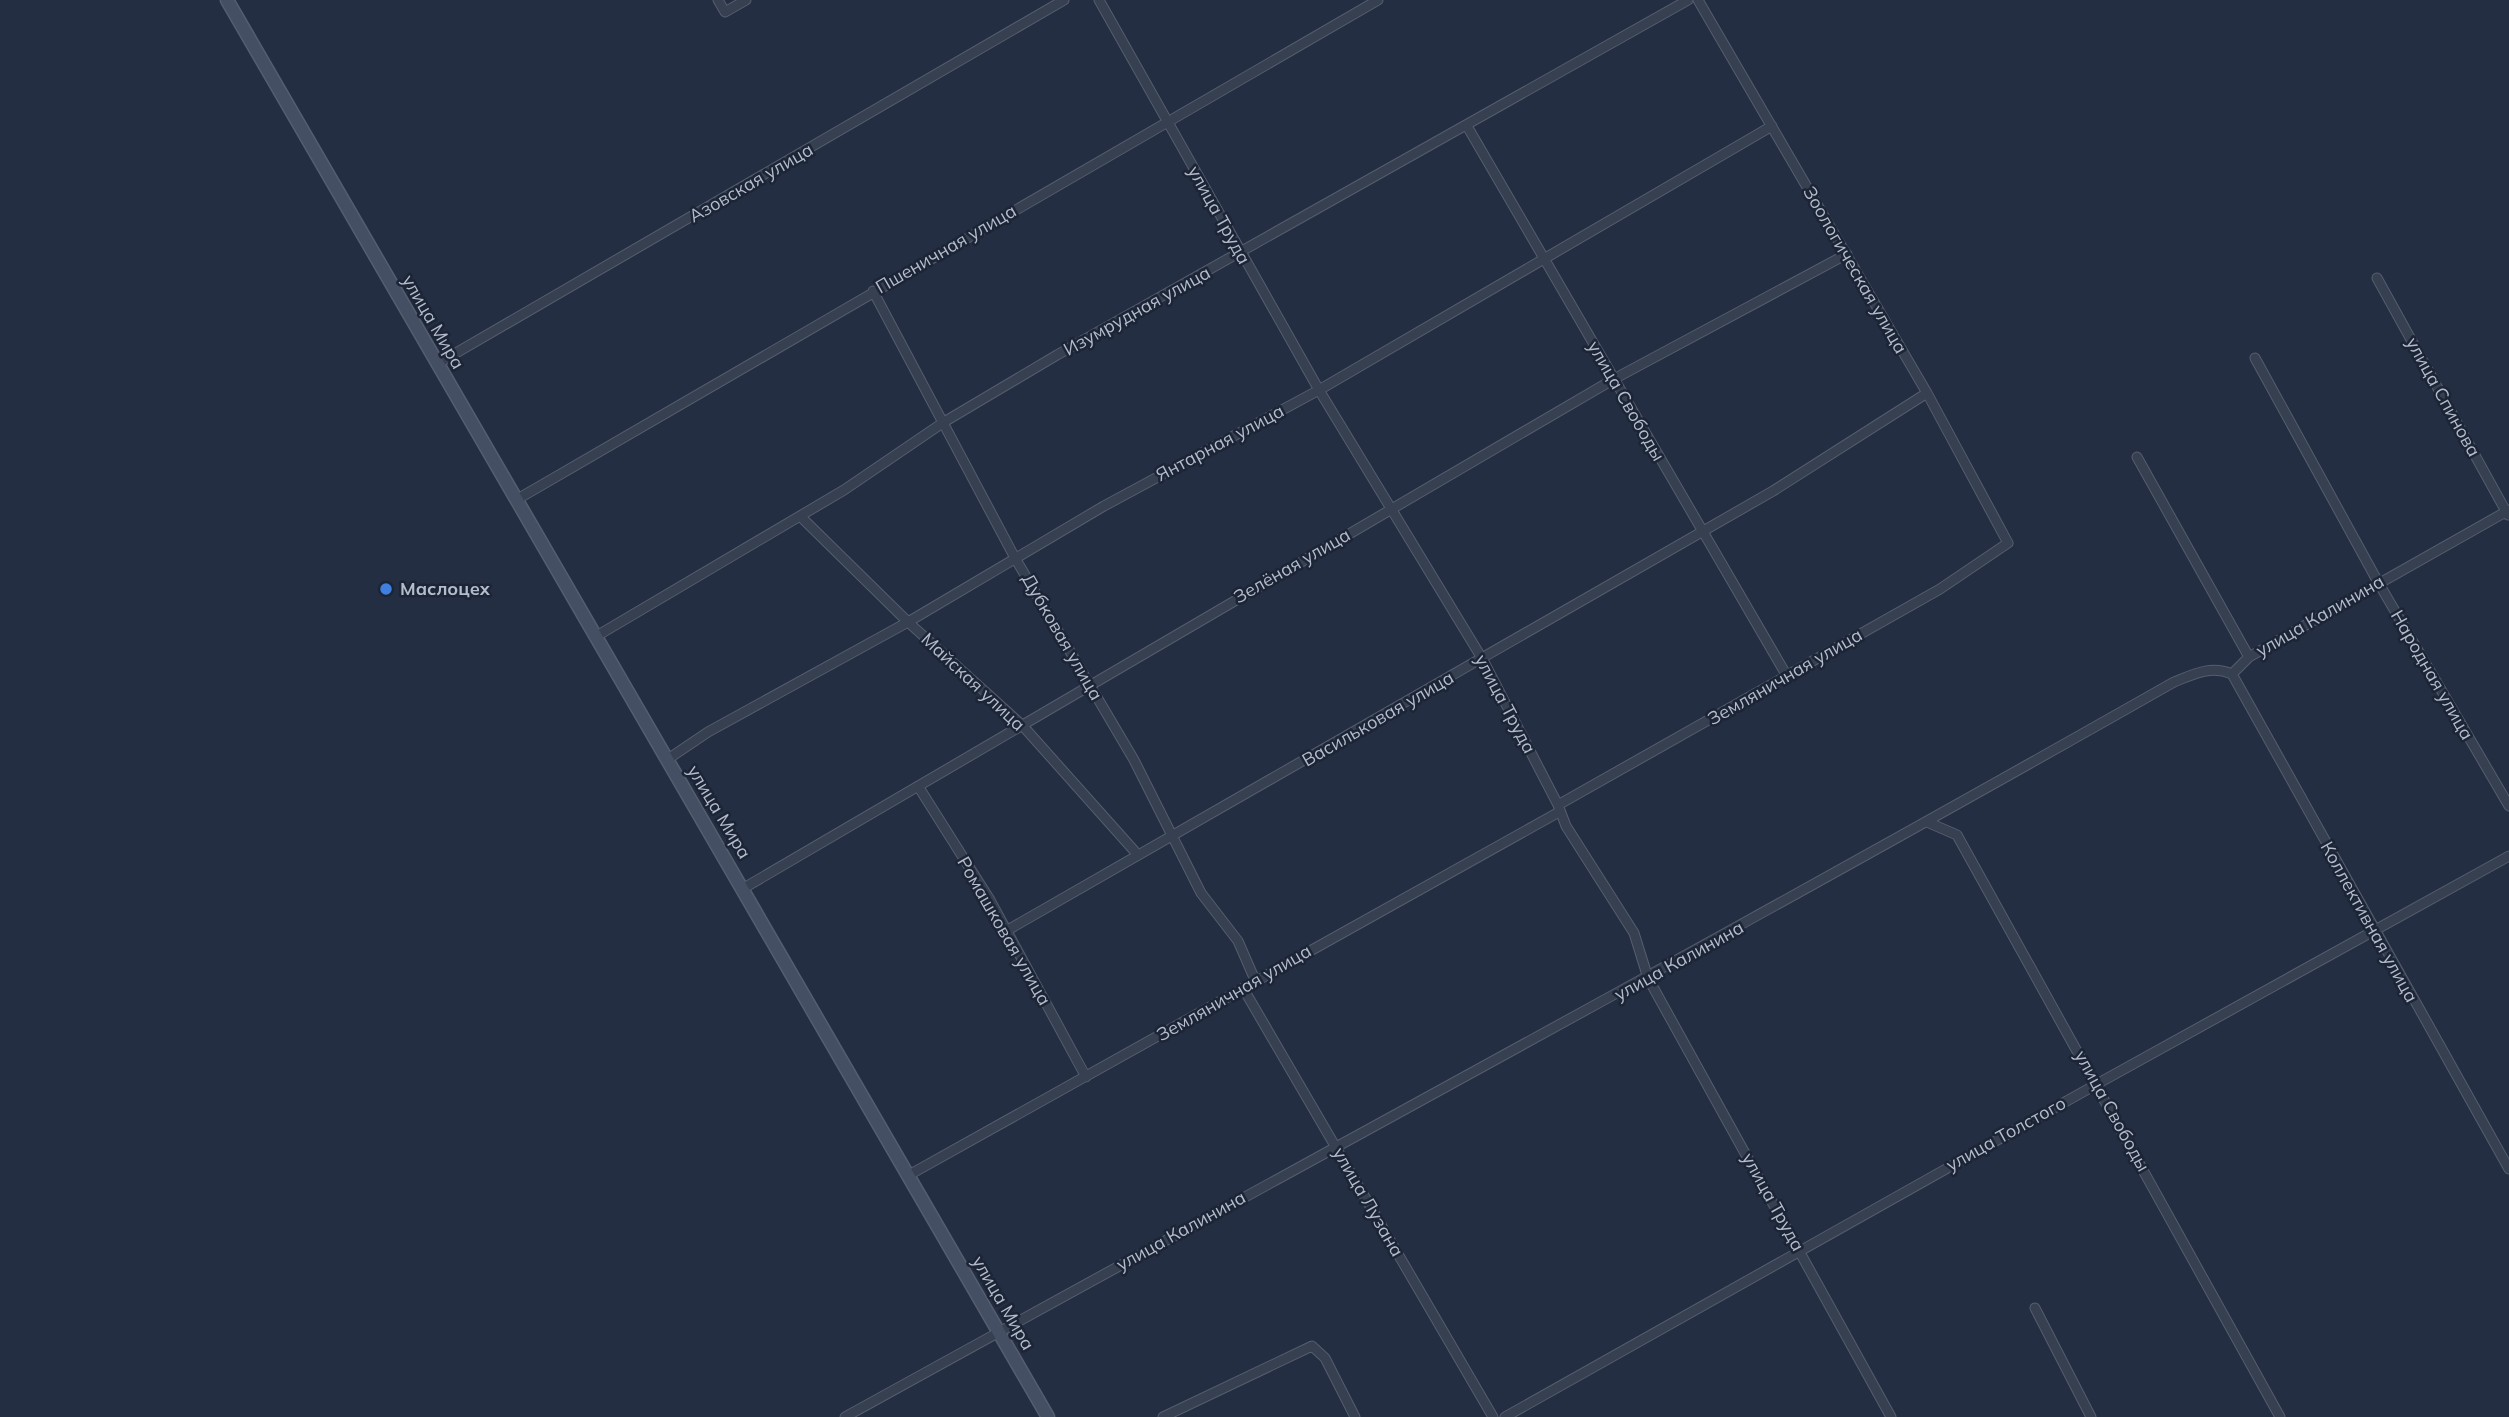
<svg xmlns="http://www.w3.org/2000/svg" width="2509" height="1417" font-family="Mulish,sans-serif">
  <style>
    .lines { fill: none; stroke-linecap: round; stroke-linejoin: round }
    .minor-casing { stroke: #555e6f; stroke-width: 11 }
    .secondary-casing { stroke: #555e6f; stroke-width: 15 }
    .minor { stroke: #374051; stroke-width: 9 }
    .secondary { stroke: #454f64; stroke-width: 12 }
    .shop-dot { fill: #3f7fe0; stroke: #1c2536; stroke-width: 2.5 }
    .labels { text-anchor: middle; stroke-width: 5; stroke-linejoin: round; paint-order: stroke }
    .street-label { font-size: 18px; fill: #b4bccc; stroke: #1c2536 }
    .poi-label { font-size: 18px; font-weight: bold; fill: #b4bccc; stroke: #1c2536; text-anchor: start }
  </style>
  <rect width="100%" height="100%" fill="#232e42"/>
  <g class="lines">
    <!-- minor casing -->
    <g class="minor-casing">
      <path id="minor" d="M718 0 725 12 746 0
        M1099 0 1319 390 1483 660 1558 805 1566 826 1634 933 1648 978 1891 1417
        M1467 126 1787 676
        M2377 278 2508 515
        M873 291 1015 558 1134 760 1201 893 1238 941 1255 980
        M2255 358 2378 582 2509 806
        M437 364 1064 0
        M2137 457 2249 657
        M516 500 1378 0
        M800 516 908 622 1022 725 1138 855
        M595 637 844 490 944 422 1057 355 1688 0
        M2232 674 2509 1169
        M668 759 708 732 908 622 1104 506 1319 390 1772 126
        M918 786 990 900 1086 1077
        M1558 805 1940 589 2008 543 1927 393 1698 0
        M1927 822 1957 835 2280 1417
        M744 888 1614 379 1847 254
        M1006 931 1773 491 1927 393
        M1243 988 1493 1417
        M909 1175 1559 812
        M2035 1308 2091 1417
        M845 1417C1288 1172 1734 932 2174 682 2194 674 2211 665 2232 674L2249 657 2509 510
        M1163 1417 1312 1346 1325 1358 1355 1417
        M1505 1417 2097 1084 2509 856"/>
    </g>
    <!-- secondary casing -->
    <g class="secondary-casing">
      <path id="secondary" d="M227 0 1048 1417"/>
    </g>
    <!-- minor -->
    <use href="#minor" class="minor"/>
    <!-- secondary -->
    <use href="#secondary" class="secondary"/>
  </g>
  <!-- markers -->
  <circle class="shop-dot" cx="386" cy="589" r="7"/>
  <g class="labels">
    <!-- street labels -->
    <g class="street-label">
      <text transform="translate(751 183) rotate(-30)" y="6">Азовская улица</text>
      <text transform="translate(1219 215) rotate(61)" y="6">улица Труда</text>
      <text transform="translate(946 249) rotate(-30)" y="6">Пшеничная улица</text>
      <text transform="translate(1855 270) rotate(60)" y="6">Зоологическая улица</text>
      <text transform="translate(1137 311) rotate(-29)" y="6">Изумрудная улица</text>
      <text transform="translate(433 322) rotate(60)" y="6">улица Мира</text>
      <text transform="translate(2443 397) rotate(61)" y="6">улица Спинова</text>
      <text transform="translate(1626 401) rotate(60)" y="6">улица Свободы</text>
      <text transform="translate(1220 443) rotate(-28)" y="6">Янтарная улица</text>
      <text transform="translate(1292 566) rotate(-30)" y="6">Зелёная улица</text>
      <text transform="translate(2320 616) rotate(-30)" y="6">улица Калинина</text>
      <text transform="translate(1062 637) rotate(60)" y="6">Дубковая улица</text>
      <text transform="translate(2432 675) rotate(60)" y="6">Народная улица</text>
      <text transform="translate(1785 677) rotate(-30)" y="6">Земляничная улица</text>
      <text transform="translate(973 682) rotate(43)" y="6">Майская улица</text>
      <text transform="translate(1505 704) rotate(62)" y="6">улица Труда</text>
      <text transform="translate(1378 719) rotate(-30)" y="6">Васильковая улица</text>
      <text transform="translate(719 812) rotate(59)" y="6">улица Мира</text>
      <text transform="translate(2369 922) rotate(61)" y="6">Коллективная улица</text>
      <text transform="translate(1004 931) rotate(60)" y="6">Ромашковая улица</text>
      <text transform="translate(1679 961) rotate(-29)" y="6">улица Калинина</text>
      <text transform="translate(1234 993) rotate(-30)" y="6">Земляничная улица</text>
      <text transform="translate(2112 1111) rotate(61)" y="6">улица Свободы</text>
      <text transform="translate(2006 1134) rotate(-29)" y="6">улица Толстого</text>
      <text transform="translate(1368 1202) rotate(60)" y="6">улица Лузана</text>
      <text transform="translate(1773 1202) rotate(61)" y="6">улица Труда</text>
      <text transform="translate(1181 1231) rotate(-29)" y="6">улица Калинина</text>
      <text transform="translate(1003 1303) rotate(60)" y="6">улица Мира</text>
    </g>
    <!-- poi labels -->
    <g class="poi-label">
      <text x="400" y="595">Маслоцех</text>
    </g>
  </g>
</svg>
